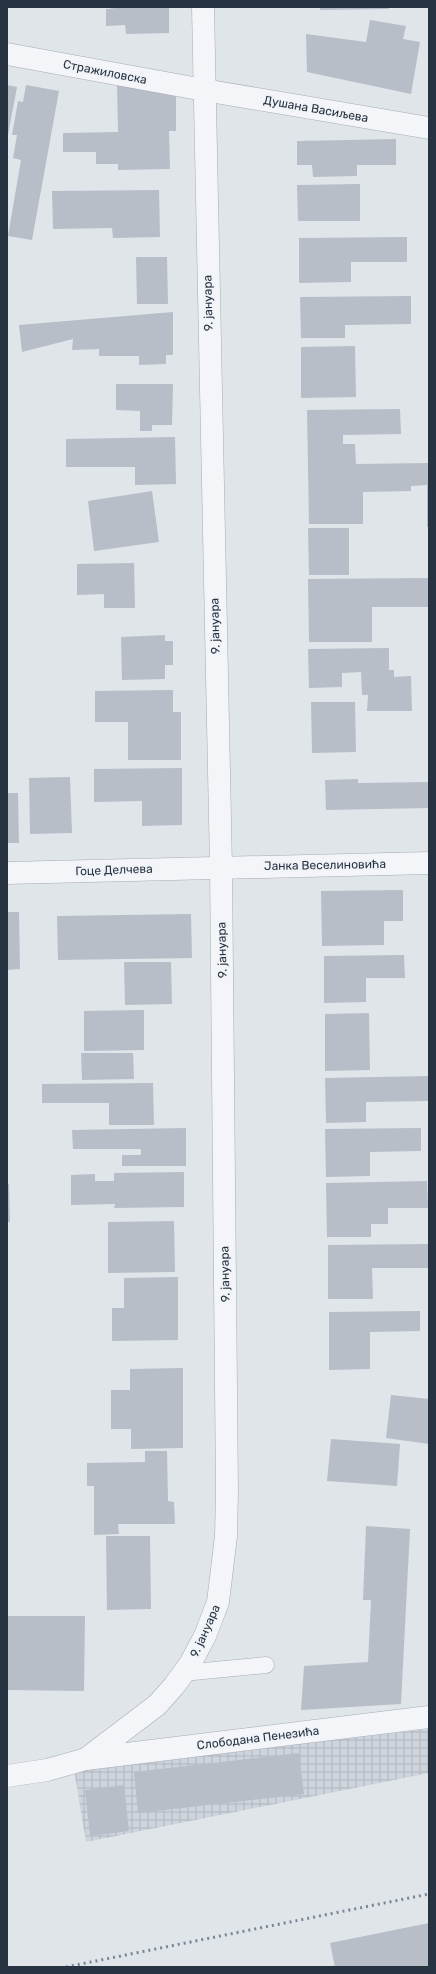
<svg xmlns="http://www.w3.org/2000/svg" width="436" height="1974" font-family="Rubik,sans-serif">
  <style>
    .industrial { fill: url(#industrial-grid) }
    .building { fill: #b7bec7 }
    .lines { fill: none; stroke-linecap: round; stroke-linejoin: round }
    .service-casing { stroke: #a5acb4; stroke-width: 17 }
    .minor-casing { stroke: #a5acb4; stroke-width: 23 }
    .tertiary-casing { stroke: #a5acb4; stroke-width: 23 }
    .service { stroke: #f3f5f8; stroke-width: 16 }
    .minor { stroke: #f3f5f8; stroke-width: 22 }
    .tertiary { stroke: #f3f5f8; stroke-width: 22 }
    .rail { stroke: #798594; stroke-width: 3; stroke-dasharray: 2 4; stroke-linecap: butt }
    .labels { text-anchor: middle; stroke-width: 3.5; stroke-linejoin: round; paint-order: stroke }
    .street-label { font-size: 12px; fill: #283342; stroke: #f0f3f7 }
  </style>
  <defs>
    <pattern id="industrial-grid" width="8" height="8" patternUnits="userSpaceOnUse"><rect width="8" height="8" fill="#ced4dc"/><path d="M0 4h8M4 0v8" fill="none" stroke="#b1b6be"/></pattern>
  </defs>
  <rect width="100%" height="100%" fill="#e0e5ea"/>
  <!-- industrial -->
  <path class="industrial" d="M429 1729V1773L86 1842 74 1770Z"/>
  <!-- building -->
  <path class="building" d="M125 7H169V33L126 34 125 25 106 26V9Z
    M320 7H388L389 9 320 10Z
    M370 20 406 26 403 39 420 42 411 94 307 72 306 34 366 42Z
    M7 85 17 87 8 135H7Z
    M26 85 59 91 32 240 8 236 21 160 13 158 17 135H12L18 101 23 102Z
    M176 85V131H169L170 169 118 170V164H96V152H63V133L118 132 117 86Z
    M396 139V165H357V176L313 177 312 165H297V141Z
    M360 184V221H298L297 185Z
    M159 190 160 237 113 238 112 228 53 229 52 191Z
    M407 237V262H351V282L299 283V238Z
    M136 257H167L168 304H137Z
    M411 296V324L345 325V338H301L300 297Z
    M173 312V355H166V364L139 365V356H99V349L72 350 73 339 22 352 19 325Z
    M355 346 356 397 301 398V347Z
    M116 384H173L172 425H152V431H140V411L116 410Z
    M400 409 401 434 343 435V444H355L356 464 429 463V527H427V485L411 486V491L363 492V524H309L307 410Z
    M175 437 176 484 135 485V467H66V439Z
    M152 491 159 542 94 551 88 501Z
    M308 528H349V575H309Z
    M134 563 135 608H104V594L77 595V564Z
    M429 578V607H372V642H309L308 579Z
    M165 635V641H173V665H165V679L122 680 121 637Z
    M389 648V670H394V677L411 676 412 711H367L368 695H362L361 672 342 673V687L309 688 308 649Z
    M173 690V712H181V760H128V722H95V691Z
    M311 702H355L356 752 312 753Z
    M182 768V825L142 826V801L94 802V769Z
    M70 777 72 833 30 834 29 778Z
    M358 779V783L429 782V808L326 810 325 780Z
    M7 793H18L19 843H7Z
    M403 890V921H384V945L322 946 321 891Z
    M7 912H19L20 969 7 970Z
    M191 914 192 958 58 960 57 916Z
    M404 955 405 978H366V1002L324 1003V956Z
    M124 962H171L172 1004 125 1005Z
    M144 1010V1050L84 1051V1011Z
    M369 1013 370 1070 325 1071V1014Z
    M81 1053H133L134 1079 82 1080Z
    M429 1076V1101L366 1102V1122L326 1123 325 1078Z
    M153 1083 154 1125H109V1103H42V1084Z
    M186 1128V1166H122V1155H141V1149H73L72 1130Z
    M421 1128V1151L370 1152V1176L326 1177 325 1129Z
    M184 1172V1207L114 1208 115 1204 71 1205V1175L95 1174V1181H114V1173Z
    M427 1181 428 1208H388V1224H371V1237H327L326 1183Z
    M7 1184H9L10 1222H7Z
    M174 1221 175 1272 108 1273V1222Z
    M429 1244V1268H372L373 1299H328V1245Z
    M178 1277V1340L112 1341V1308H124V1278Z
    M420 1311V1331L370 1332V1369L329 1370V1312Z
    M183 1368V1448L131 1449V1429H111V1390H130V1369Z
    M391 1395 429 1399V1444L386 1438Z
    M331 1439 400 1444 397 1486 327 1481Z
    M145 1451H167L168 1501 174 1502 175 1524H118L119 1534 94 1535V1486H87V1463L145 1462Z
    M366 1526 410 1529 401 1704 301 1710 304 1666 368 1662 371 1600H363Z
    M106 1536H150L151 1609 107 1610Z
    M7 1616H85L84 1691 7 1690Z
    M299 1753 304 1794 138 1813 134 1772Z
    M124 1785 129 1831 90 1836 85 1790Z
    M429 1923V1967H335L330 1943Z"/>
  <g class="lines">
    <!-- service casing -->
    <g class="service-casing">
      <path id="service" d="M183 1673 266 1665"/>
    </g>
    <!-- minor casing -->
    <g class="minor-casing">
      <path id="minor" d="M7 54 204 90 429 128
        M7 873 429 863
        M86 1759 429 1717"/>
    </g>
    <!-- tertiary casing -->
    <g class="tertiary-casing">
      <path id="tertiary" d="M7 1776 47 1770 86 1759 157 1705 174 1686 190 1664 205 1636 218 1602 226 1536 227 1492 221 867 203 7"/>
    </g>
    <!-- service -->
    <use href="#service" class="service"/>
    <!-- minor -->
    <use href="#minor" class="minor"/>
    <!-- tertiary -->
    <use href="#tertiary" class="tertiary"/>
    <!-- rail -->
    <path class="rail" d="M66 1967 429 1894"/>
  </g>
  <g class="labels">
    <!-- street labels -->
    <g class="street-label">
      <text transform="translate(105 72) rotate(11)" y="4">Стражиловска</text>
      <text transform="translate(316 109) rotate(10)" y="4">Душана Васиљева</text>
      <text transform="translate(208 303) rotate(-91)" y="4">9. јануара</text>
      <text transform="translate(215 626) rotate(-91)" y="4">9. јануара</text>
      <text transform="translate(325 865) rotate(-1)" y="4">Јанка Веселиновића</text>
      <text transform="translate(114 870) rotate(-2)" y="4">Гоце Делчева</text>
      <text transform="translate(222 950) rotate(-91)" y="4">9. јануара</text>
      <text transform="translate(225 1274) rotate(-91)" y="4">9. јануара</text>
      <text transform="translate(205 1631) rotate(-66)" y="4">9. јануара</text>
      <text transform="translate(258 1738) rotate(-7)" y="4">Слободана Пенезића</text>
    </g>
  </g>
  <!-- border -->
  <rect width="436" height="1974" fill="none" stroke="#283342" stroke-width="16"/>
</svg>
